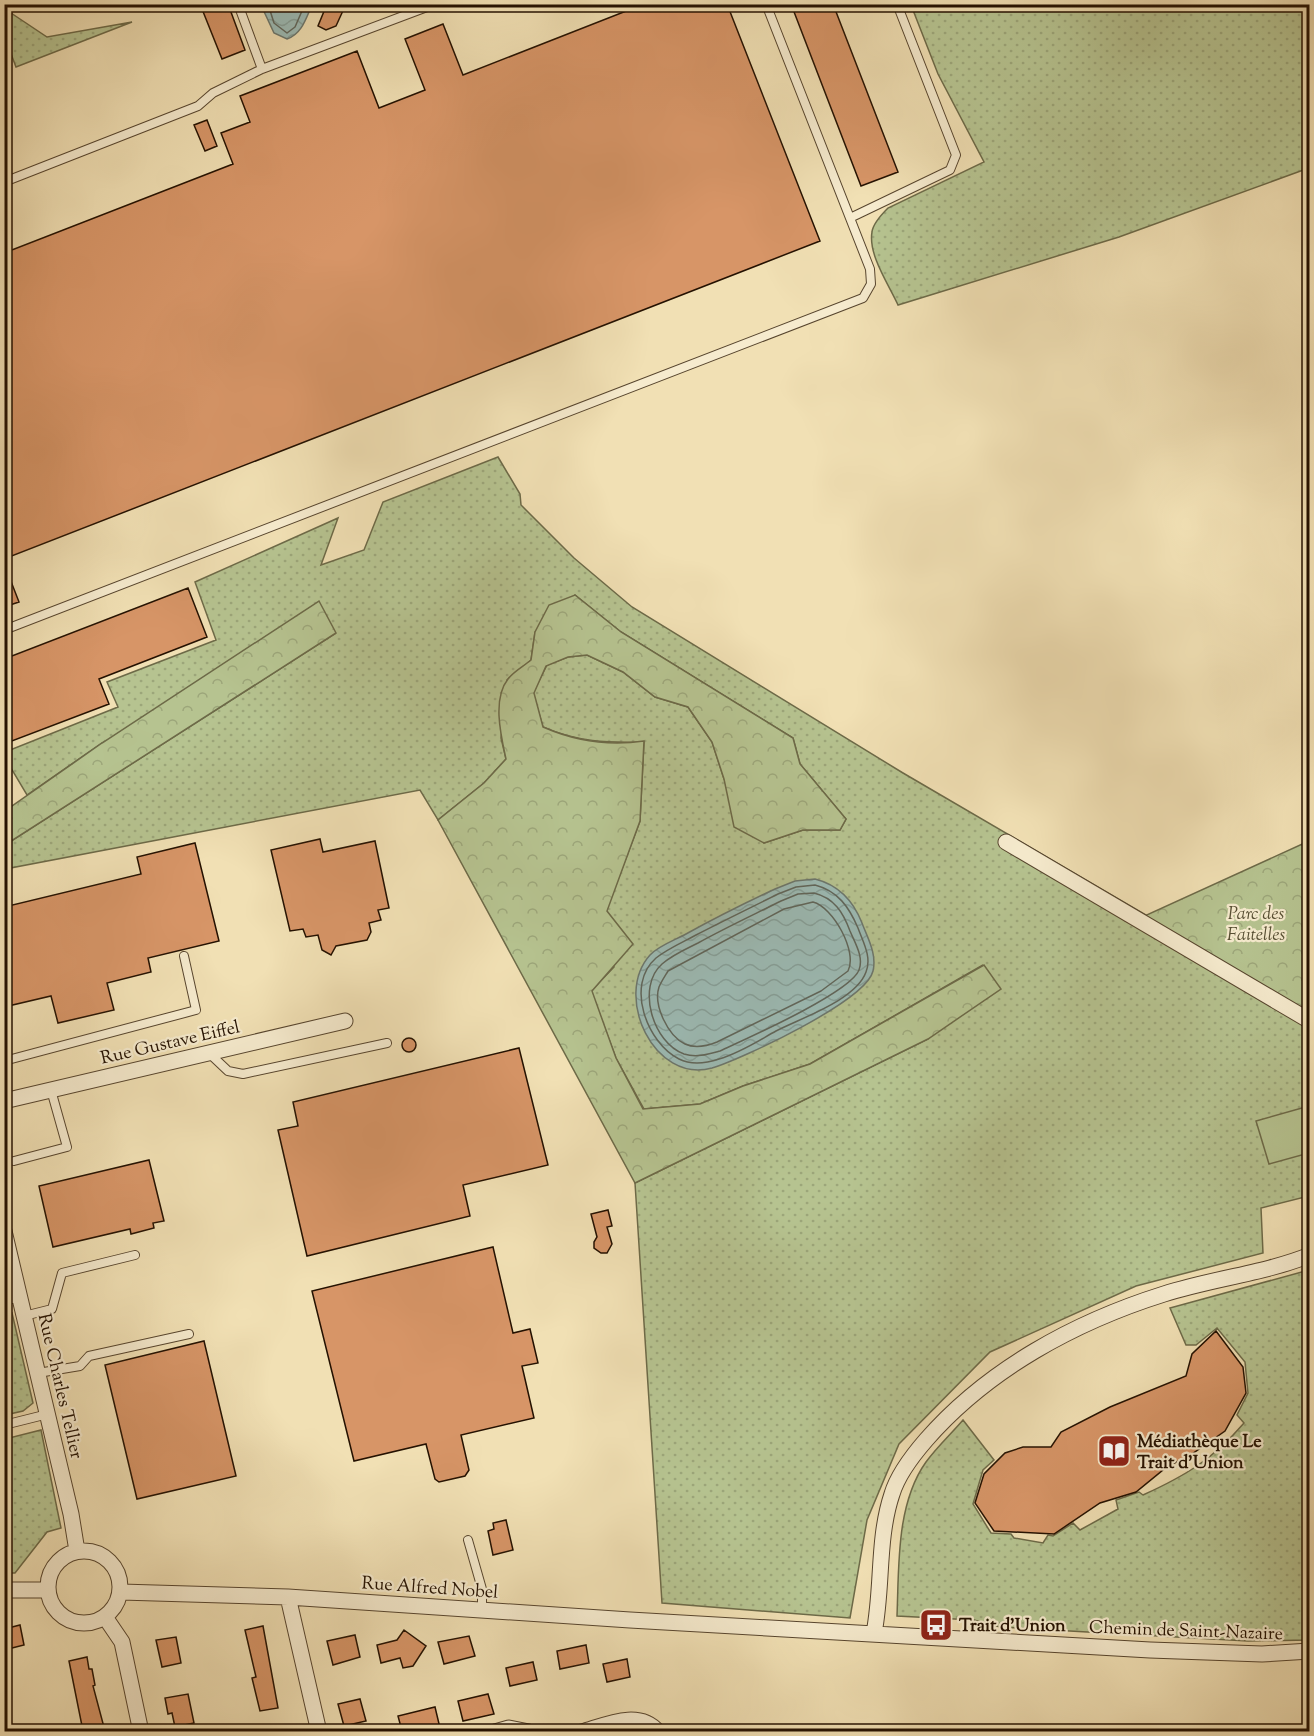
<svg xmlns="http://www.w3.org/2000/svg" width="1314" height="1736" font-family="'Sorts Mill Goudy',serif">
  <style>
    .green { fill: url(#green-dots); stroke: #6d6a48; stroke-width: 1.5 }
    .forest { fill: url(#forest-crowns); stroke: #6d6a48; stroke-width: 1.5 }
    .pitch { fill: #b6c390; stroke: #6d6a48; stroke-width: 1.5 }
    .water { fill: url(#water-waves); stroke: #6c776d; stroke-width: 1.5 }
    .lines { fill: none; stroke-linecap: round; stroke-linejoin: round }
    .shore { stroke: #60665b; stroke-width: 1.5 }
    .building { fill: #d79567; stroke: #241101; stroke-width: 1.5 }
    .lane-casing { stroke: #57452e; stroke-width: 10 }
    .street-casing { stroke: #57452e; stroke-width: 17 }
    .lane { stroke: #f6ebce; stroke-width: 8 }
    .street { stroke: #f6ebce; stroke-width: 15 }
    .labels { text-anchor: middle; stroke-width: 4.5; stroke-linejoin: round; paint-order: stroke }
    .park-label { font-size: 18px; font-style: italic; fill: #574f33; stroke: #f6ebce }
    .street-label { font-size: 18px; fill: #241101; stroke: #f6ebce }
    .poi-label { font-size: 18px; font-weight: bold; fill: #241101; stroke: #f6ebce; text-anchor: start }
  </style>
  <defs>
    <pattern id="green-dots" width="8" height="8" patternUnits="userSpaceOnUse" patternTransform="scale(1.5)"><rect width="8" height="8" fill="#b6c390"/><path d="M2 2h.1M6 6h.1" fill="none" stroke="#9ca67a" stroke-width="1.8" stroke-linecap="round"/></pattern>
    <pattern id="forest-crowns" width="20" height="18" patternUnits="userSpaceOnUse" patternTransform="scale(1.5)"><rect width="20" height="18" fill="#b6c390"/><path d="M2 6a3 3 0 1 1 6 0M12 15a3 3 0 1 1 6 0" fill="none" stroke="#9ca67a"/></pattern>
    <pattern id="water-waves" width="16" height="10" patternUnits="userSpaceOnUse" patternTransform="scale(1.5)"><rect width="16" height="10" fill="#9cbbb5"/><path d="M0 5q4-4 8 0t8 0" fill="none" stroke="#86a09a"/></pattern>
  </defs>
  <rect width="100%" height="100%" fill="#f1e0b4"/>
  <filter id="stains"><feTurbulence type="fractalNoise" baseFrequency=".00333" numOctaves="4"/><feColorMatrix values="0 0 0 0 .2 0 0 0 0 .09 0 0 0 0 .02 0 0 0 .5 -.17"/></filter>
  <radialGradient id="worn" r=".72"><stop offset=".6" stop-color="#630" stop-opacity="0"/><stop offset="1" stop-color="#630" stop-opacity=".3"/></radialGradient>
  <!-- green -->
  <path class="green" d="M911 5H1309V168L1119 237 898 305C889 285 868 255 872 232 873 223 882 214 888 208L984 162 938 74Z
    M5 9 47 37 132 22 16 67 5 38Z
    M498 457 520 494 521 505 574 558 632 607 903 773 1146 915 1140 917 1309 1014V1196L1261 1208 1263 1253 1136 1286 990 1352 899 1444 867 1520 850 1618 662 1603 635 1183 928 1039 983 965 810 1064 743 1086 700 1104 644 1109 616 1058 591 991 614 967 606 911 640 821 644 742C607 743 577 742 543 727L533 693 547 665 568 657 587 655 623 672 655 697 688 707 712 742 724 779 764 843 803 830H840L846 819 800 764 793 738 621 632 575 595 535 632 531 660 507 680 501 738 506 759 484 783 438 820 420 790 5 869V845L336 633 102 743 27 795 5 758V752L118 707 107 682 216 640 195 582 338 518 321 565 364 550 383 502Z
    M1309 1270V1640L1248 1641 1000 1627 974 1620 897 1616C899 1567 896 1504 926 1462 937 1447 951 1434 963 1420L994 1460 983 1470 973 1504 991 1533 1011 1534 1014 1538 1043 1543 1048 1535 1053 1536 1073 1523 1080 1530 1118 1509 1116 1500 1139 1492 1143 1495C1187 1475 1213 1459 1244 1423L1237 1415 1248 1393 1245 1362 1217 1328 1196 1345H1186L1170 1308Z
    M12 1313 33 1403 23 1411 5 1415V1316Z
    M41 1430 61 1528 47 1532 15 1573H5V1439Z"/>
  <!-- forest -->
  <path class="forest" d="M575 595 621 632 793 738 800 764 846 819 840 830H803L764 843 734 827 724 779 712 742 688 707 655 697 623 672 587 655 568 657 546 666 534 693 543 727C575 741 610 746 644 741L640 821 607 911 633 944 592 991 616 1058 643 1109 700 1104 743 1086 810 1064 984 965 1001 989 928 1039 635 1183 438 820 484 783 506 759C501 736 492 699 508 679 514 671 524 666 531 660L535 632 549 605Z
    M319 601 336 633 5 845V811L102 743Z
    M1309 841V1014L1140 918Z"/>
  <!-- pitch -->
  <path class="pitch" d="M1309 1106V1153L1269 1164 1256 1121Z"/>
  <!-- water -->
  <path class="water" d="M261 5V4L312 5C306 18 302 34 287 39L274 33Z
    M815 879C839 885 853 900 862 923 868 939 877 954 873 971 866 1001 742 1059 712 1068 654 1084 613 996 650 955 658 946 675 940 686 934 715 918 745 903 775 889L795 881Z"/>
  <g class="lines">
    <!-- shore -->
    <path class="shore" d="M268 4 274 23 287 33 295 27 305 4
      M815 885C838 891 849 907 858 928 863 942 872 957 866 972 856 1000 801 1018 776 1031 758 1041 740 1053 719 1059 707 1063 691 1065 679 1059 647 1043 625 985 656 958 667 949 683 942 696 935 723 921 750 908 778 894L796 887Z
      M814 893C834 898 843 912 850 931 855 943 864 957 859 970 850 993 746 1039 720 1051 709 1054 697 1058 684 1054 653 1043 636 987 662 964 672 955 686 949 698 943 725 928 753 915 781 901L798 894Z
      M813 902C833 907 858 952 848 971L821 991 717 1042C707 1046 696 1049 685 1044 668 1036 653 1005 659 987 661 982 665 976 668 971L784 909Z"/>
  </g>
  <!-- building -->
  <path class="building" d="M200 4H228L245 50 222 59Z
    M327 4H346L336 26 326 30 318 26Z
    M644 4H727L820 241 4 559V253L233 164 221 133 250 122 240 96 357 51 379 108 425 90 405 39 443 24 463 75Z
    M791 4H833L898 172 861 186Z
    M207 120 217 146 205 151 194 125Z
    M5 566 19 602 4 607V567Z
    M188 588 207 637 99 679 109 704 4 744V659Z
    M320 839 323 852 375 841 389 908 378 910 381 920 369 923 371 932 367 940 336 946 331 955 322 950 318 935 306 937 303 929 290 931 271 850Z
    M195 843 219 941 148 958 151 972 107 983 114 1010 58 1023 51 996 4 1007V907L141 874 137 857Z
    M402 1045a7 7 0 1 1 14 0a7 7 0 1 1-14 0Z
    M519 1048 548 1165 463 1185 470 1216 307 1256 278 1130 298 1126 293 1102Z
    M149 1160 164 1221 153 1223 154 1228 131 1234 130 1229 53 1247 39 1186Z
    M608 1210 612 1226 607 1227 612 1244 607 1253H601L594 1248V1242L597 1237 591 1214Z
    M493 1247 513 1333 530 1329 538 1363 522 1366 534 1418 461 1435 469 1470 465 1476 439 1482 435 1479 426 1444 354 1461 312 1291Z
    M1216 1331 1243 1367 1246 1393 1225 1431 1189 1456 1168 1466 1136 1492 1100 1503 1054 1534 994 1531 975 1503 984 1474 1005 1453 1023 1447H1051L1061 1432 1110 1407 1186 1376 1192 1354Z
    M204 1341 236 1476 137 1499 105 1365Z
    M506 1520 513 1550 493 1555 488 1531 494 1529 493 1523Z
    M20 1625 24 1645 4 1650V1629Z
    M263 1626 278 1708 260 1711 252 1678 256 1677 245 1630Z
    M404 1630 426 1646 413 1666 403 1668 400 1658 381 1663 377 1645 397 1640Z
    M355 1635 360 1657 333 1665 327 1641Z
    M469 1636 475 1656 444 1664 438 1642Z
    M176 1637 181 1663 162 1667 156 1640Z
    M586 1645 589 1663 560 1669 557 1651Z
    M87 1657 89 1669H92L95 1685 93 1686 105 1731H83L69 1661Z
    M627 1659 630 1677 607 1682 603 1664Z
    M533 1662 537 1680 510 1686 506 1668Z
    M188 1694 194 1723 175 1727 172 1713 168 1714 165 1698Z
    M488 1694 494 1714 463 1721 458 1701Z
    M360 1699 366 1721 344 1726 338 1704Z
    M435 1707 440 1728 425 1731H402L398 1716Z"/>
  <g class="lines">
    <!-- lane casing -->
    <g class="lane-casing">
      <path id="lane" d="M238 4 262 69
        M4 182 198 106 213 93 262 69 435 4
        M850 218 950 170 956 155 897 4
        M4 630 863 298 871 284 870 269 766 4
        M209 1053 228 1071 243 1074 387 1043
        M4 1061 196 1010 184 956
        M14 1161 67 1147 51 1090
        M4 1300 20 1298
        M24 1316 52 1309 62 1273 135 1255
        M38 1373 80 1366 89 1356 189 1334
        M4 1425 48 1414
        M468 1540 482 1589V1610"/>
    </g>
    <!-- street casing -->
    <g class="street-casing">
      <path id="street" d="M1006 842 1310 1021
        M4 1101 345 1021
        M4 1231 71 1514 77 1551
        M48 1587a36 36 0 1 1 72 0a36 36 0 1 1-72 0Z
        M4 1590H48
        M121 1592 288 1597 630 1620 1150 1650 1262 1654 1310 1651
        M288 1597 319 1732
        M105 1617 122 1642 141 1732
        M874 1633C883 1587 877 1539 892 1494 898 1474 913 1455 926 1440 988 1369 1075 1322 1164 1294 1210 1279 1266 1273 1310 1255
        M495 1732 509 1728 529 1732
        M582 1732C606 1725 639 1709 658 1732"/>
    </g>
    <!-- lane -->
    <use href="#lane" class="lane"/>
    <!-- street -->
    <use href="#street" class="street"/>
  </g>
  <!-- icons -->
  <defs>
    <g id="library-square" transform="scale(1.725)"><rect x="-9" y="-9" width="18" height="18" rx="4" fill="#8f2418" stroke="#f6ebce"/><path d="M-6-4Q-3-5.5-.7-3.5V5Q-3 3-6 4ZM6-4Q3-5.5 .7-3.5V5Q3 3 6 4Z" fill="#fff"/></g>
    <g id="bus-square" transform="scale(1.725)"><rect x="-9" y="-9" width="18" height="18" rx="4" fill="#8f2418" stroke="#f6ebce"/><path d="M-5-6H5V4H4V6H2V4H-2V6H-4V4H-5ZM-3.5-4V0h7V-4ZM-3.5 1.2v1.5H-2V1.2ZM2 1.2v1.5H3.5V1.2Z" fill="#fff"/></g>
  </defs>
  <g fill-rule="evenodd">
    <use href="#library-square" x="1114" y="1451"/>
    <use href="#bus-square" x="936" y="1625"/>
  </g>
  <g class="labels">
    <!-- park labels -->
    <g class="park-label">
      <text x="1256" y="919">Parc des<tspan x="1256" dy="21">Faitelles</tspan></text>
    </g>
    <!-- street labels -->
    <g class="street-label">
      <text transform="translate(170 1042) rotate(-13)" y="6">Rue Gustave Eiffel</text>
      <text transform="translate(61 1386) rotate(77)" y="6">Rue Charles Tellier</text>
      <text transform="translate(430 1587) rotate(4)" y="6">Rue Alfred Nobel</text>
      <text transform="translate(1186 1630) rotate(2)" y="6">Chemin de Saint-Nazaire</text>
    </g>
    <!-- poi labels -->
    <g class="poi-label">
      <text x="1137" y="1447">Médiathèque Le<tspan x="1137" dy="21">Trait d'Union</tspan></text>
      <text x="959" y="1631">Trait d'Union</text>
    </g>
  </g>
  <!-- margin -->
  <rect width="1314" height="1736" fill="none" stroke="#f1e0b4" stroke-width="24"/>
  <rect x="6" y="6" width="1302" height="1724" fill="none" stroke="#241101" stroke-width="3"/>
  <rect x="12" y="12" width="1290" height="1712" fill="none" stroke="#241101" stroke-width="1.5"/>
  <rect width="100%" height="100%" filter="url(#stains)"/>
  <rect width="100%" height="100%" fill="url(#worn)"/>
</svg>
